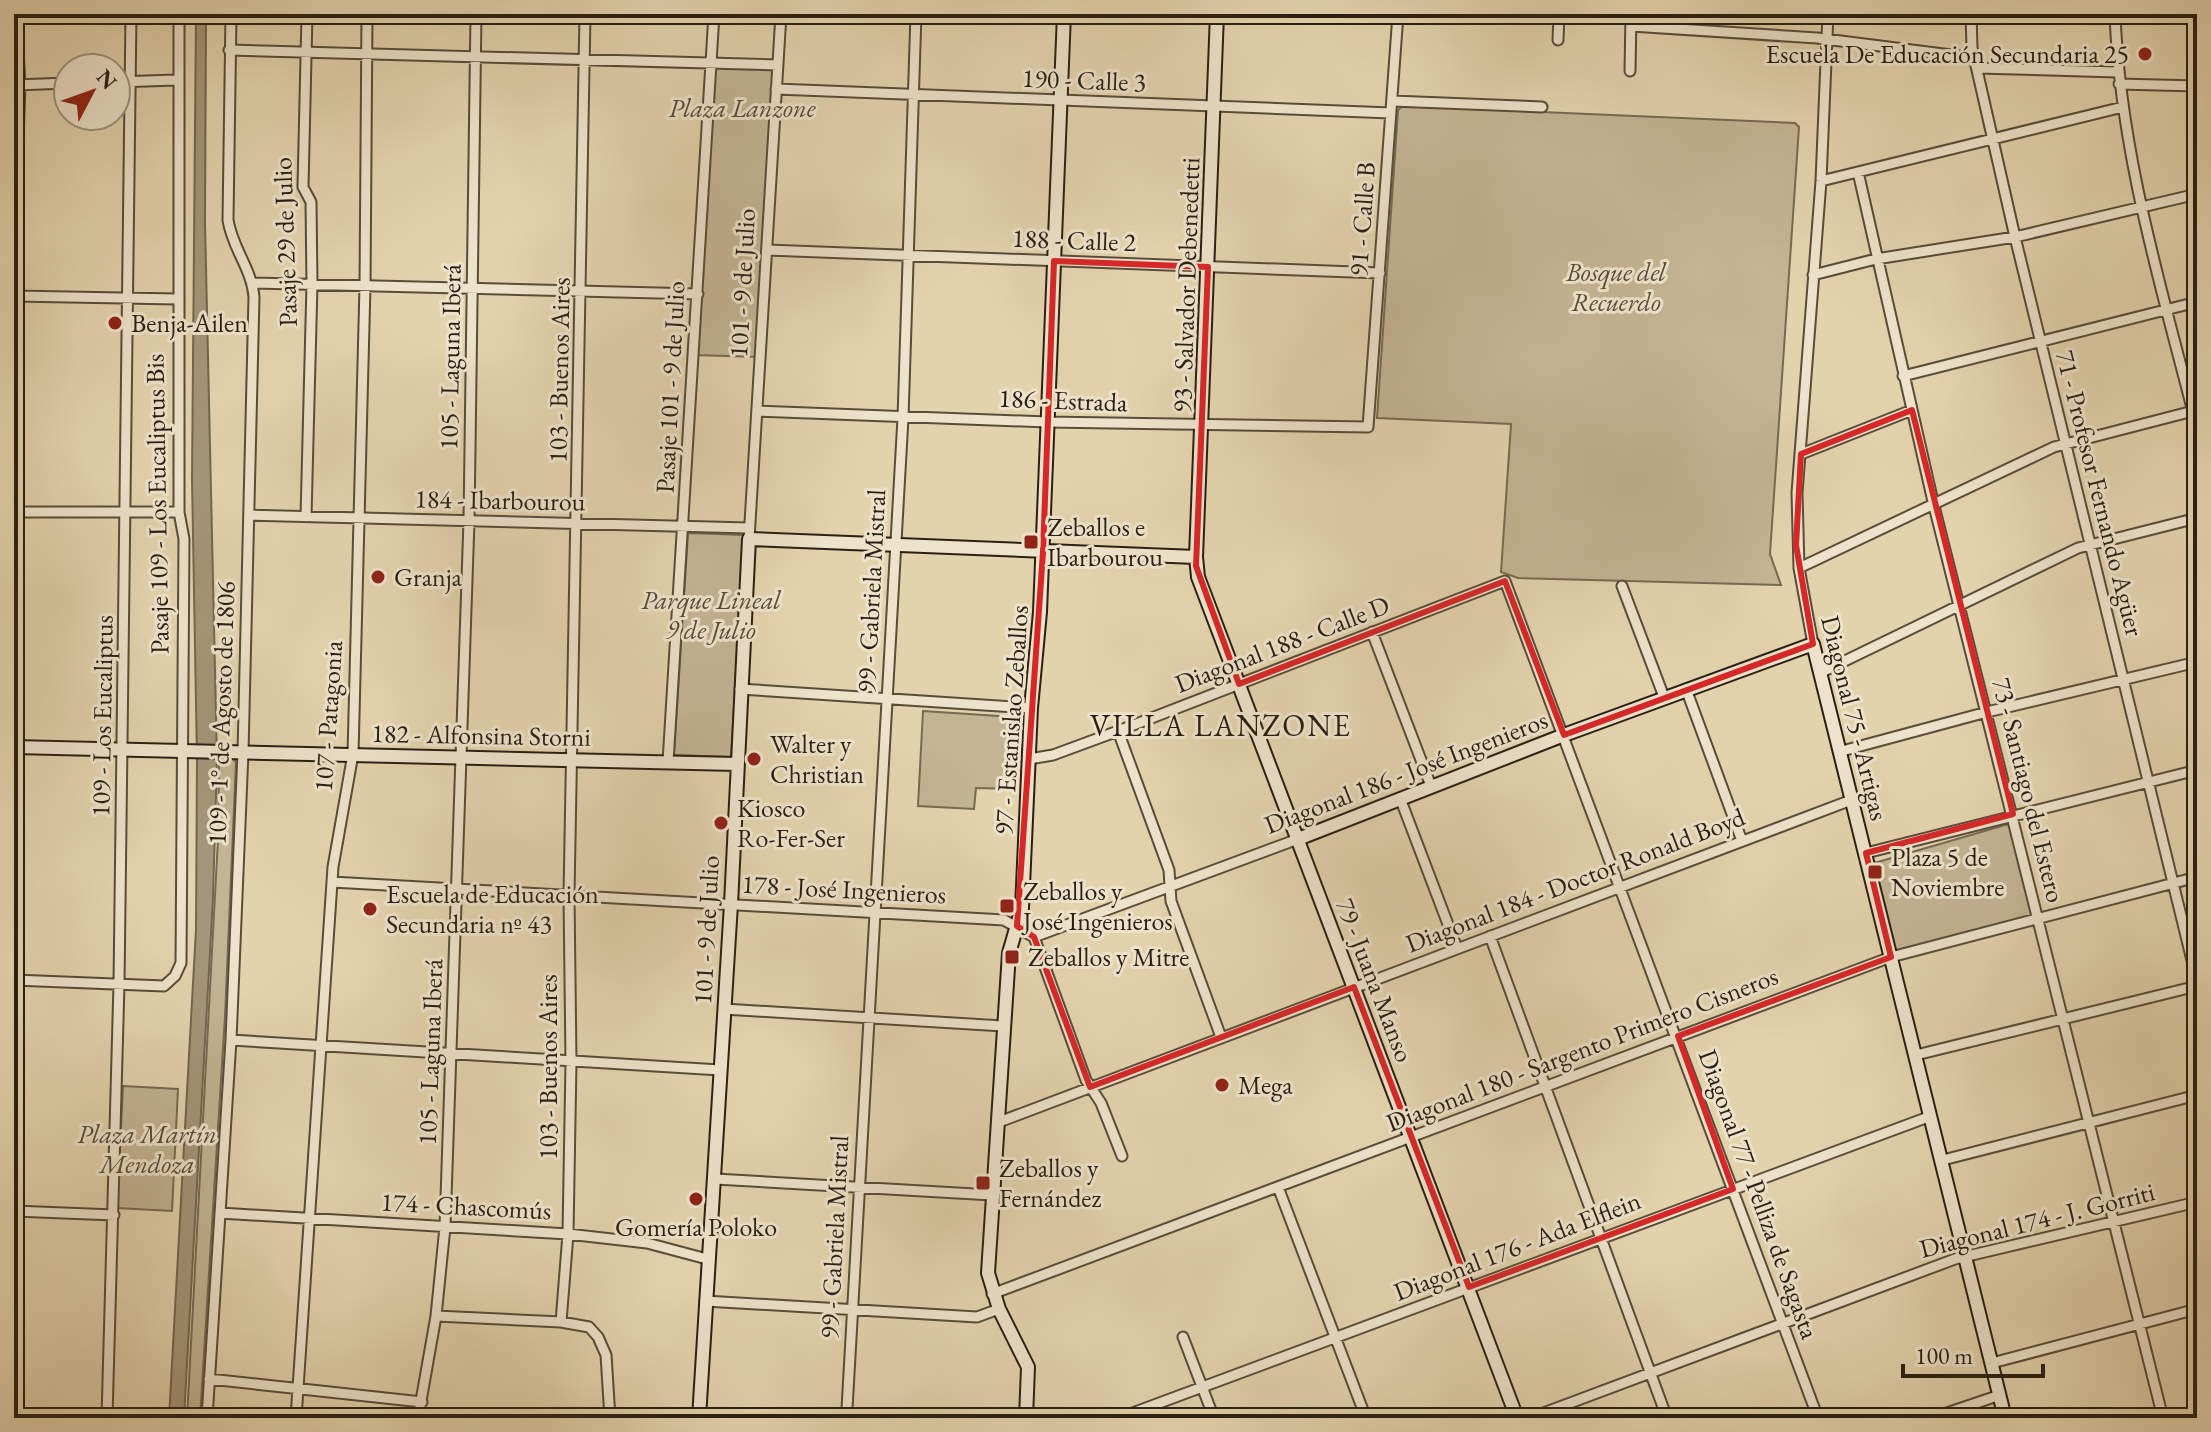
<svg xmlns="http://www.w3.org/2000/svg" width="2211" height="1432" font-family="'EB Garamond',serif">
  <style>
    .green { fill: #c3b493; stroke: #766a54; stroke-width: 2 }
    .water { fill: #a49679; stroke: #736651; stroke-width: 2 }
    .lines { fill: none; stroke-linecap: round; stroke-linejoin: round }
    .street-casing { stroke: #584c3a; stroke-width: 13 }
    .secondary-casing { stroke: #291f14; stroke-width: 16 }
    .street { stroke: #ede2ca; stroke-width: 9 }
    .secondary { stroke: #ede2ca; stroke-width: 12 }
    .marked { fill: none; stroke: #d62828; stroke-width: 6; stroke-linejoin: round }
    .poi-dot { fill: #8f2418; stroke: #ede2ca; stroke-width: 3 }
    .labels { text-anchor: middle; stroke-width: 6; stroke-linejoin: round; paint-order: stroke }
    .poi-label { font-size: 26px; fill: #291f14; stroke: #ede2ca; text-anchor: start }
    .street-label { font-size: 26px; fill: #291f14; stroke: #ede2ca }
    .park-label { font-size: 26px; font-style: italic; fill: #574c3a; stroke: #ede2ca }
    .quarter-label { font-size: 30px; letter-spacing: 2px; fill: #291f14; stroke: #ede2ca }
  </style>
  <rect width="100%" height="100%" fill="#e3d3ad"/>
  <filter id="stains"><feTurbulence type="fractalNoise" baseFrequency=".0025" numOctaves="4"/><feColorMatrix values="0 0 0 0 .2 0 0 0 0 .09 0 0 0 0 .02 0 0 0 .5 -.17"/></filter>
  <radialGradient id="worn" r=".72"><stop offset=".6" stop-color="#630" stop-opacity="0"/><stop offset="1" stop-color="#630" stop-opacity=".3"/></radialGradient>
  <!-- green -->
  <path class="green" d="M711 63 778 65 760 357 694 355Z
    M1403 106 1795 123 1799 127 1770 554 1781 585 1518 578 1501 572 1511 424 1377 418 1398 110Z
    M688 533 744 535 731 757 674 755Z
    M923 711 1014 717 1019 726 1016 789 976 788 974 809 918 806Z
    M219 758H232L236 762 225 1016 200 1418H187L218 839Z
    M2012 823 2035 915 1894 953 1871 864Z
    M123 1086 178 1089 172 1211 117 1208Z"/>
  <!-- water -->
  <path class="water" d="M196 14H206L205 222 217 760 213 898 184 1418H169L196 929 197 760 192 479Z"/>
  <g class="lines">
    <!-- street casing -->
    <g class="street-casing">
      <path id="street" d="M14 14H33
        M585 14 569 895 571 1062 568 1234 561 1322 589 1327 598 1337 606 1355 610 1418
        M1971 14 1972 48 2015 237 2197 981
        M2115 14C2120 154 2163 293 2197 428
        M1631 26 1817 38 1975 58
        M1558 40 1559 14
        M229 50 778 65
        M1978 68 2117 72
        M1630 71 1631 14
        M116 82 176 80
        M2119 84 2197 86
        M15 85 68 83
        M776 89 1391 113
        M1392 101 1542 107
        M1858 172 1934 506 2163 1418
        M1821 181 2123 107
        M767 250 1380 273
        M14 253 20 85 16 14
        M1813 275 1876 259 2015 237 2197 194
        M253 283 698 294
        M14 296 177 299
        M1903 376 2197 302
        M757 411 1047 422 1368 427 1398 14
        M1801 454 1912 410
        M14 512H179
        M249 515 749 528
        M306 517 312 284 311 202 303 187 307 14
        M749 539 781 14
        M1799 568 2054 447 2197 410
        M1622 586 1664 697
        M1372 632 1431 786
        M1813 644 1799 568 1797 493 1821 181 1828 14
        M1822 672 2078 548 2197 518
        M740 689 1031 708
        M1686 689 1742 841
        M1118 731 1169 870 1171 901 1221 1037
        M1842 751 1987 712 2197 662
        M1029 759 1053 755 1118 731 1505 581 1818 1418
        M668 762 714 14
        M1400 798 1457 948
        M1866 853 2197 770
        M332 882 1004 920 1034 937
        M1490 936 1667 1418
        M1034 937 1298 839
        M1034 937 1086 1080 1101 1103 1122 1156
        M14 980 164 986 175 976 181 963 184 539 179 512V14
        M724 1009 1003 1026
        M231 1040 720 1070
        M1916 1055 2197 986
        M999 1122 1854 799
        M1943 1160 2197 1095
        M715 1179 992 1195
        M1278 1187 1366 1418
        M14 1211 114 1215
        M220 1213 568 1234 647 1243 707 1259
        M992 1294 1891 957 2197 877
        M705 1301 977 1317 999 1309
        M436 1316 561 1322
        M1183 1337 1214 1418
        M1992 1363 2197 1309
        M209 1379 422 1402
        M847 1409 903 418 916 14
        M107 1418 119 984 131 14
        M207 1418 231 1040 243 752 254 297C252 269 232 248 228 220L231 14
        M296 1418 333 867 353 754 365 286 367 14
        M418 1418 436 1316 445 1227 469 521 476 14
        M1119 1418 1931 1116
        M1530 1418 1955 1259 2197 1202
        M1932 1418 2000 1395
        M2188 1418 2197 1414"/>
    </g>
    <!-- secondary casing -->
    <g class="secondary-casing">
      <path id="secondary" d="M1217 14 1196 557 1198 577 1517 1418
        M14 747 736 764
        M1298 839 1564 735 1813 644 2005 1418
        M699 1418 731 904 749 539 1196 557
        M1026 1418 1028 1367 999 1309 988 1273 1009 953 1022 908 1031 708 1040 612 1064 14"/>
    </g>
    <!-- street -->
    <use href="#street" class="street"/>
    <!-- secondary -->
    <use href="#secondary" class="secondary"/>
  </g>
  <!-- marked area -->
  <path class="marked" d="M1054 261 1208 267 1196 566 1239 684 1505 581 1564 735 1813 644 1796 545 1801 454 1912 410 2013 814 1866 853 1891 957 1678 1036 1733 1189 1469 1287 1354 987 1090 1087 1034 937 1017 926 1043 552Z"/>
  <!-- markers -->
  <g class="poi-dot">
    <circle cx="2145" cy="54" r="8"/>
    <circle cx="115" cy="323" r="8"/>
    <rect x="1023" y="534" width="16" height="16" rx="4"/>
    <circle cx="378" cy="577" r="8"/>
    <circle cx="754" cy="759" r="8"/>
    <circle cx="721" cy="823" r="8"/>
    <rect x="1867" y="864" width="16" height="16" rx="4"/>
    <rect x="999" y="898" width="16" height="16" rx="4"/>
    <circle cx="370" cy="909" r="8"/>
    <rect x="1004" y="949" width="16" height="16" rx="4"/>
    <circle cx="1222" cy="1085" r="8"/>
    <rect x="975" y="1175" width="16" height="16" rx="4"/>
    <circle cx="696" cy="1199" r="8"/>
  </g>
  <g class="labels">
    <!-- poi labels -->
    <g class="poi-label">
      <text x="2129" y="63" text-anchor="end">Escuela De Educación Secundaria 25</text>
      <text x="131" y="332">Benja-Ailen</text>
      <text x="1047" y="536">Zeballos e<tspan x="1047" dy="30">Ibarbourou</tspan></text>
      <text x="394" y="586">Granja</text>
      <text x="770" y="753">Walter y<tspan x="770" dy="30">Christian</tspan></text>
      <text x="737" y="817">Kiosco<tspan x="737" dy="30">Ro-Fer-Ser</tspan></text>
      <text x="1891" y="866">Plaza 5 de<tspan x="1891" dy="30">Noviembre</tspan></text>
      <text x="1023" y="900">Zeballos y<tspan x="1023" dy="30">José Ingenieros</tspan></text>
      <text x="386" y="903">Escuela de Educación<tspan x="386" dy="30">Secundaria nº 43</tspan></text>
      <text x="1028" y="966">Zeballos y Mitre</text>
      <text x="1238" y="1094">Mega</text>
      <text x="999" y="1177">Zeballos y<tspan x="999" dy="30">Fernández</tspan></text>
      <text x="696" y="1236" text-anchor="middle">Gomería Poloko</text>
    </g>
    <!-- street labels -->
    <g class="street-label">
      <text transform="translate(1084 80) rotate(2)" y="9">190 - Calle 3</text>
      <text transform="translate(1362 219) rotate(-86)" y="9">91 - Calle B</text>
      <text transform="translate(1074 240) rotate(2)" y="9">188 - Calle 2</text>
      <text transform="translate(285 242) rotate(-92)" y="9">Pasaje 29 de Julio</text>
      <text transform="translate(742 283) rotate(-87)" y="9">101 - 9 de Julio</text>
      <text transform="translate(1186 285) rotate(-88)" y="9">93 - Salvador Debenedetti</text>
      <text transform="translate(450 357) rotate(-89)" y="9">105 - Laguna Iberá</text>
      <text transform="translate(559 370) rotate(-89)" y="9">103 - Buenos Aires</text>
      <text transform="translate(670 387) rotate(-87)" y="9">Pasaje 101 - 9 de Julio</text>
      <text transform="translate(1063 400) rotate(2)" y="9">186 - Estrada</text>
      <text transform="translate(2100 493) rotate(76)" y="9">71 - Profesor Fernando Agüer</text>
      <text transform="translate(500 500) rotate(1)" y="9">184 - Ibarbourou</text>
      <text transform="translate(157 504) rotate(-91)" y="9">Pasaje 109 - Los Eucaliptus Bis</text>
      <text transform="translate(871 591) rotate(-87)" y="9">99 - Gabriela Mistral</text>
      <text transform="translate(1282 644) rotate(-21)" y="9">Diagonal 188 - Calle D</text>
      <text transform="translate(221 713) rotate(-88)" y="9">109 - 1° de Agosto de 1806</text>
      <text transform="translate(102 716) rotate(-89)" y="9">109 - Los Eucaliptus</text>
      <text transform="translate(328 716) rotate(-86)" y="9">107 - Patagonia</text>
      <text transform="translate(1855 718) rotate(76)" y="9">Diagonal 75 - Artigas</text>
      <text transform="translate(1011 720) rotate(-86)" y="9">97 - Estanislao Zeballos</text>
      <text transform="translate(481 735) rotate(1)" y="9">182 - Alfonsina Storni</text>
      <text transform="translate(1406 772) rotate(-21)" y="9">Diagonal 186 - José Ingenieros</text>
      <text transform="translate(2029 790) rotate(76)" y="9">73 - Santiago del Estero</text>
      <text transform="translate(1575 880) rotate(-21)" y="9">Diagonal 184 - Doctor Ronald Boyd</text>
      <text transform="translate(844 889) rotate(3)" y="9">178 - José Ingenieros</text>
      <text transform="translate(706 930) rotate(-87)" y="9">101 - 9 de Julio</text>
      <text transform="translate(1375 980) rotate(69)" y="9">79 - Juana Manso</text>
      <text transform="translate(1582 1049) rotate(-21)" y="9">Diagonal 180 - Sargento Primero Cisneros</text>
      <text transform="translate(430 1052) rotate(-88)" y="9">105 - Laguna Iberá</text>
      <text transform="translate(548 1067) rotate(-90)" y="9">103 - Buenos Aires</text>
      <text transform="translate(1759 1194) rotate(70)" y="9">Diagonal 77 - Pelliza de Sagasta</text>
      <text transform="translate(466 1206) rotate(3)" y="9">174 - Chascomús</text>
      <text transform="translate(2037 1220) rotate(-14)" y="9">Diagonal 174 - J. Gorriti</text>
      <text transform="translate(834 1237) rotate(-87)" y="9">99 - Gabriela Mistral</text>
      <text transform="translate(1517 1246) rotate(-21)" y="9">Diagonal 176 - Ada Elflein</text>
    </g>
    <!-- park labels -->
    <g class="park-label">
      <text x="742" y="117">Plaza Lanzone</text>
      <text x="1616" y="281">Bosque del<tspan x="1616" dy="30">Recuerdo</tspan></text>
      <text x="711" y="609">Parque Lineal<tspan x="711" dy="30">9 de Julio</tspan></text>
      <text x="147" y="1143">Plaza Martín<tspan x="147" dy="30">Mendoza</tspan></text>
    </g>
    <!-- quarter labels -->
    <g class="quarter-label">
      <text x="1221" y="736">VILLA LANZONE</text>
    </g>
  </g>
  <!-- margin -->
  <rect width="2211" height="1432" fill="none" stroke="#e3d3ad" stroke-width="48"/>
  <rect x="16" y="16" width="2179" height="1400" fill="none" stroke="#291f14" stroke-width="4"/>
  <rect x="24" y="24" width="2163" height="1384" fill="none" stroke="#291f14" stroke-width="2"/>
  <!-- north arrow -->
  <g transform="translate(92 92) rotate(49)"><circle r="38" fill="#ede2ca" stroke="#9f9481" stroke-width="2"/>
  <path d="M0-6L14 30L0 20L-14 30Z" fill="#8f2418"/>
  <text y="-12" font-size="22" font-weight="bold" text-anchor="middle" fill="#291f14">N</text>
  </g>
  <!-- scale -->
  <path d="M1903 1364v12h140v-12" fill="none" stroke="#291f14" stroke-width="4"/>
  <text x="1915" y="1364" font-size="24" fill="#291f14" stroke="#ede2ca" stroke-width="6" paint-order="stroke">100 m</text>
  <rect width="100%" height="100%" filter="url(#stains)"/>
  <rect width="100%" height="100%" fill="url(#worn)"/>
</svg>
